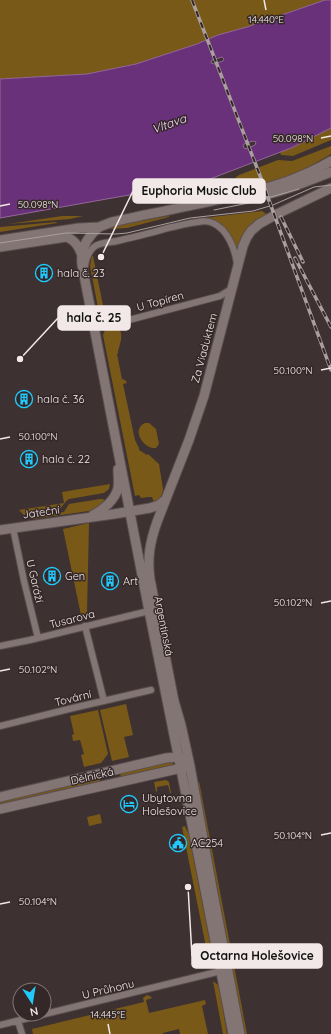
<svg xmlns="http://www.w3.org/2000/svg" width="331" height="1034" font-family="Quicksand,sans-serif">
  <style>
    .green { fill: #795917 }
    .water { fill: #693179; stroke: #92689a; fill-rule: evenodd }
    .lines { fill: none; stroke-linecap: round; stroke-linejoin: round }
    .street-casing { stroke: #5a4f4f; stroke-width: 8 }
    .secondary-casing { stroke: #5a4f4f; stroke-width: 11 }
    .street { stroke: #847575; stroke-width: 6 }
    .secondary { stroke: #847575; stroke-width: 9 }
    .tram { stroke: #aa9f9f; stroke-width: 1 }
    .rail-casing { stroke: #aa9f9f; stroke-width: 3.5 }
    .rail { stroke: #342727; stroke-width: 2; stroke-dasharray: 6; stroke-linecap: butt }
    .ticks { fill: none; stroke: #f1e8e7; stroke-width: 1.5 }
    .labels { text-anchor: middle; stroke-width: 3; stroke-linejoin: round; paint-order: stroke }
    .poi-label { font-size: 11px; fill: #f1e8e7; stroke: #342727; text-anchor: start }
    .street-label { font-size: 11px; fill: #f1e8e7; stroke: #342727 }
    .water-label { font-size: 12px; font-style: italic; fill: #f5d6ff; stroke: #342727 }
    .ticks-label { font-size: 10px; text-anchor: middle; fill: #f1e8e7; stroke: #342727; stroke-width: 3; stroke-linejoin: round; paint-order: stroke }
    .leader { fill: none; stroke: #f1e8e7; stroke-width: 1.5 }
    .callout-dot { fill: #f1e8e7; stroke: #342727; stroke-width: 1.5 }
    .callout { fill: #f1e8e7; stroke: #f1e8e7; stroke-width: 1.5 }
    .callout-label { font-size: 12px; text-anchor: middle; font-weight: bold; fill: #111 }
  </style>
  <rect width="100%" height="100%" fill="#3e3131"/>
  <!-- green -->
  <path class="green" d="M0 0H325L247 27 218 35 197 44 136 64 87 74 0 79Z
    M331 128V140L293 156 281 155 280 152 291 148Z
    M331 146V154C313 165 294 175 274 182 261 186 247 189 234 192L236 177 239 175 278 160 292 161Z
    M262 211 268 215 250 225 246 232 238 247H236L231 237 204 218Z
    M62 216H83L70 219 8 224Z
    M169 216V217L127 228 109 229 119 225Z
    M56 222 57 223 0 232V227Z
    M92 256H93L106 320H103L100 316 99 313 90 266 91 260Z
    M108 329 112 330 118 329 120 330C123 338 120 343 118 351V353L117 354 122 379 125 380 127 383 123 384 135 440 139 448V450L147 455 148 454 159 464 163 489C163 495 159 500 154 502L152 497H149L141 498 139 495 135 496 103 335 105 330Z
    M145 423H149L156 429 159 444 156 448C145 450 130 430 145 423Z
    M110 484 109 489 104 493 69 499C64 502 63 507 58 510L24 515 19 510 64 503 62 492Z
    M100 499H103L106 503 98 508 89 511 33 519 30 518 64 512 69 504Z
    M89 523 87 614 81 615 63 529Z
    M126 704 133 735 124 737 129 757 112 761 100 710Z
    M98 710 108 754 101 763 84 767 81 755 84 754 80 740 73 741 72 735 74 734 70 716Z
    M173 761V764L172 765 122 777 120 775 121 772Z
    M98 777 100 779V783L0 805V800Z
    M166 780 169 782 171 793H170L168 785 157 787V791L156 792 154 782Z
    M199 781 247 1034H244L198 785Z
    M100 814 102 823 89 826 87 817Z
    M185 826 189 835 213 958V963L210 967 182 827Z
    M213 981 218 985 220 992 227 1034H223Z
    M147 995 150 996 152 998 146 1000 149 1013 205 1000 206 1004 202 1006 208 1034H180L179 1029 163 1033V1034H33L32 1029 144 1002 143 998Z"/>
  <!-- water -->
  <path class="water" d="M325 0H331V128L291 148 202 182 0 218V79L87 74 136 64 197 44 218 35 247 27ZM222 57 224 59 223 61 214 64 211 63V62L212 60ZM253 141 256 142 255 145 247 149 244 148 243 146 244 144Z"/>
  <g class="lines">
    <!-- street casing -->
    <g class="street-casing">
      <path id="street" d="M85 266C86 259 88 252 94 247 100 242 109 243 117 241 134 237 151 233 168 228 178 226 188 223 198 222 203 221 208 221 213 223 228 230 235 249 237 264
        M93 319C97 325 103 326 110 325L220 296 233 288
        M13 528 24 581 38 638
        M85 626 104 701
        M0 646 30 640 149 611
        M0 726 73 708 151 690
        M18 1021 22 1034
        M0 1025 221 971"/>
    </g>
    <!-- secondary casing -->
    <g class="secondary-casing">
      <path id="secondary" d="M245 199C274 195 303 183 331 172
        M99 227C87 237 80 249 82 265L149 611 201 869 233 1034
        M0 240 79 228 99 227 112 222C155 212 199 205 243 194 275 186 302 178 331 161
        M0 247 66 237C74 239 79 247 82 255
        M93 515C103 510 115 500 118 488 119 482 118 475 118 469
        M0 530 114 514 150 508 159 505 165 500
        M0 797 166 758 178 757 184 758
        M0 809 186 767
        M240 1034 212 888 190 766 181 725 174 701 150 579C147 558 150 542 157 522L189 440 204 396 243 246 247 237 251 231 259 224 277 214 331 188"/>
    </g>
    <!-- street -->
    <use href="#street" class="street"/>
    <!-- secondary -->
    <use href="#secondary" class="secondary"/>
    <!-- tram -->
    <path class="tram" d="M214 210 253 202 299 189
      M0 243 66 233 116 234 127 233 190 218 253 211 273 205 314 187 331 185"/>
    <!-- rail casing -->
    <g class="rail-casing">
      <path id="rail" d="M192 0 259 173 331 370
        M281 217 303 262
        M295 258 331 327"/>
    </g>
    <!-- rail -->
    <use href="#rail" class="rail"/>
  </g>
  <!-- ticks -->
  <path class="ticks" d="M264 0 266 10M321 138 331 136M0 206 10 204M321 370 331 368M0 439 10 437M321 603 331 601M0 671 10 669M321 835 331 833M0 904 10 902M108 1024 110 1034"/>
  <!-- icons -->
  <defs>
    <g id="building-ring" transform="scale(0.9)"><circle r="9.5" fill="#342727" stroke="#21c9fd" stroke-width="1.5"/><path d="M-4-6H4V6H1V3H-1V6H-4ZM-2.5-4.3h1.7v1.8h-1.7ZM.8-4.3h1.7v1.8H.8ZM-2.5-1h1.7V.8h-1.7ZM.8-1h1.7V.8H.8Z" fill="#21c9fd"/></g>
    <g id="hotel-ring" transform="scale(0.9)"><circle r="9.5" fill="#342727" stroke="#21c9fd" stroke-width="1.5"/><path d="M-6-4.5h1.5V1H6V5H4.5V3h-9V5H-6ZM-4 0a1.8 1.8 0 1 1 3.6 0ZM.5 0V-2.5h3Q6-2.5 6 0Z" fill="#21c9fd"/></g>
    <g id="civic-ring" transform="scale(0.9)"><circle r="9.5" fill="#342727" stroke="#21c9fd" stroke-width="1.5"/><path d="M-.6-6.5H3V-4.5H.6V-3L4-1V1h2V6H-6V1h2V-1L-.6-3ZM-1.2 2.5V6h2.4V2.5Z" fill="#21c9fd"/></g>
  </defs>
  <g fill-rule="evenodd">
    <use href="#building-ring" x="44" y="273"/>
    <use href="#building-ring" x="24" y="399"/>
    <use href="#building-ring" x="29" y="459"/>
    <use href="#building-ring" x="52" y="576"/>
    <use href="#building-ring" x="110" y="581"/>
    <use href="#hotel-ring" x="129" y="804"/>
    <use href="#civic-ring" x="178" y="843"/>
  </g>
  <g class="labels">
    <!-- poi labels -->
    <g class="poi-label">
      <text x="57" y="277">hala č. 23</text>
      <text x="37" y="403">hala č. 36</text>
      <text x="42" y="463">hala č. 22</text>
      <text x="65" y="580">Gen</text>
      <text x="123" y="585">Art</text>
      <text x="142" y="802">Ubytovna<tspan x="142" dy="13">Holešovice</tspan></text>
      <text x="191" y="847">AC254</text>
    </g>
    <!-- street labels -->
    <g class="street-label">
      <text transform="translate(160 301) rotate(-15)" y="4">U Topíren</text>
      <text transform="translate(204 348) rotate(-75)" y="4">Za Viaduktem</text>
      <text transform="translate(41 512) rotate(-8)" y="4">Jateční</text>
      <text transform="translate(35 581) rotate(77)" y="4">U Garáží</text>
      <text transform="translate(72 619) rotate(-14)" y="4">Tusarova</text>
      <text transform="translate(164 626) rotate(79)" y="4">Argentinská</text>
      <text transform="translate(73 698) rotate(-14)" y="4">Tovární</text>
      <text transform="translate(92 776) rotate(-13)" y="4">Dělnická</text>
      <text transform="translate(108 989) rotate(-13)" y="4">U Průhonu</text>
    </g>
    <!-- water labels -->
    <g class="water-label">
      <text transform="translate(169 124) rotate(-20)" y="4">Vltava</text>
    </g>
  </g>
  <g class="ticks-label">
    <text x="266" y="23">14.440°E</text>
    <text x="293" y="142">50.098°N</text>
    <text x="38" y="208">50.098°N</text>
    <text x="293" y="374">50.100°N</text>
    <text x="38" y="440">50.100°N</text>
    <text x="293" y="606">50.102°N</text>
    <text x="38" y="673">50.102°N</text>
    <text x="293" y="839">50.104°N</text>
    <text x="38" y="905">50.104°N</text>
    <text x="108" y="1018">14.445°E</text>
  </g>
  <!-- callouts -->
  <path class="leader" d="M101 257L133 191M20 359L58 318M188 887L192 956"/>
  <g class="callout-dot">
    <circle cx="101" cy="257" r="4"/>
    <circle cx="20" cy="359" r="4"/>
    <circle cx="188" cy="887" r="4"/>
  </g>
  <g class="callout">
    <rect x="133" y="179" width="132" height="24" rx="4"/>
    <rect x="58" y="306" width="72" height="24" rx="4"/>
    <rect x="192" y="944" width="130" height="24" rx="4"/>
  </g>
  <g class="callout-label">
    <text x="199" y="195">Euphoria Music Club</text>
    <text x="94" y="322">hala č. 25</text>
    <text x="257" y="960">Octarna Holešovice</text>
  </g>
  <!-- north arrow -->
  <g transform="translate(32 1002) rotate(168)"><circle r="19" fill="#342727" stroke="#807474"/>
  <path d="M0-3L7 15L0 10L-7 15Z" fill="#21c9fd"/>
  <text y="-6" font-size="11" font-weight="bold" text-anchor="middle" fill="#f1e8e7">N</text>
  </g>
</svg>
